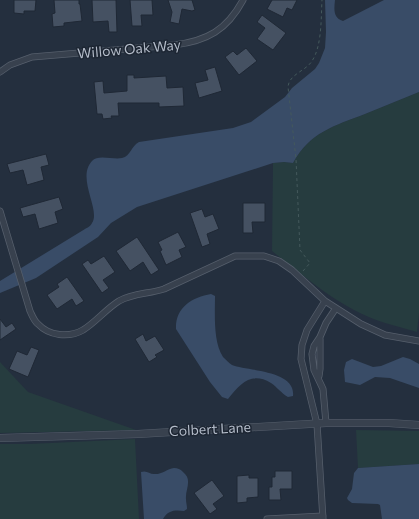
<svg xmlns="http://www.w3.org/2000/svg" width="419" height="519" font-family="Commissioner,sans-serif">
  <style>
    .green { fill: #263c3f }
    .water { fill: #394c67 }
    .building { fill: #455162; stroke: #1f2835 }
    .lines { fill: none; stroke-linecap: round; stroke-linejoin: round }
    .minor-casing { stroke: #565f6c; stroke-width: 7 }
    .tertiary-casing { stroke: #565f6c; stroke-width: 8 }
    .path { stroke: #44595c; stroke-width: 1; stroke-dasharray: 3 3; stroke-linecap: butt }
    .minor { stroke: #38414e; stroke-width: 5.5 }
    .tertiary { stroke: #38414e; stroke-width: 7 }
    .labels { text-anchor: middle; stroke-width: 3; stroke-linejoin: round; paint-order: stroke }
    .street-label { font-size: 14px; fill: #b4bcc9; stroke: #1d2633 }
  </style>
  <rect width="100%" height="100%" fill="#242f3e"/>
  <!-- green -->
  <path class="green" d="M419 92V313L417 332C396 326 374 321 354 310 324 294 299 272 272 251L273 163 284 162 293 163C310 132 334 126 365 114 383 107 401 99 419 92Z
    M0 362 28 392 136 430 0 433Z
    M356 430 419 431V464L358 468Z
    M135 439 139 519H0V444H30Z"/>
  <!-- water -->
  <path class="water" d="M325 0H335C334 9 333 18 343 21L384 0H419V92C401 99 383 107 365 114 334 126 310 132 293 163L284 162 273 163 137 207 111 223 98 237 36 278 0 293V281L85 229C87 228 91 226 92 223 101 210 76 178 92 161 98 154 113 160 122 158 131 156 131 146 139 142L233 128 251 122 285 97 292 88 315 69 319 63 325 48 326 32Z
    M211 294 215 296C215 314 213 342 223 357 225 359 229 363 232 365 247 371 296 370 293 396L288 397C281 393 277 387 271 383 251 371 240 384 228 399L222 397 210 382 176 329C175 308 192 297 211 294Z
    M403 357 410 359 419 364V388L390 378 375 377 360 385 345 382 344 370 346 362 352 359 373 367 381 366Z
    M419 464V519H382L380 505 378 504 352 503 348 500 347 498 352 489 354 473 358 468Z
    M174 468C178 468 180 469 183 472 193 480 185 489 186 499 186 503 187 505 187 509L184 511C175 510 168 510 163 519H144L141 472C147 470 149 474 154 474 161 475 167 469 174 468Z"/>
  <!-- building -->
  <path class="building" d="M14 0H36L35 11H24V14L14 13Z
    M54 0H79V4H80L82 21 64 23V26L53 27 52 14 55 13Z
    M92 0H116L117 32H109L108 21 93 22Z
    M130 0H152L153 15H141L142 26H132Z
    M168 0H192L195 10 192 11 182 9 179 24 170 22 172 12Z
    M272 0H297L292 10 287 8 283 17 267 9Z
    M262 15 286 33 273 50 257 39 265 28 257 22Z
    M246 48 257 61 239 75 225 57 233 51 237 55Z
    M215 67 222 91 199 98 195 83 208 80 205 70Z
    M127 75H134V78L166 76 167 88 183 87 184 106 159 107V103H118L119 116H111L112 118 103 119 102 114H97L94 82 103 81 104 93 127 91Z
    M46 154 49 165 41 167 44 180 27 185 23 170 10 173 7 164Z
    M59 197 63 209 55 212 58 223 39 229 35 214 23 217 20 208Z
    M243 203H265V222H252L253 233H243Z
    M202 209 205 217 213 214 219 229 207 234 210 244 202 247 190 213Z
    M178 232 186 247 179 250 182 257 166 265 160 251 162 250 158 242Z
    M137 237 159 270 151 275 143 262 130 271 116 251Z
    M104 256 115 272 103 280 109 288 102 293 82 264 88 260 91 264Z
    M67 277 84 301 76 306 72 299 57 309 47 295 59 287 57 284Z
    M0 319 6 327 12 323 16 329 0 340Z
    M143 334 146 341 155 336 164 350 155 355 157 357 149 362 135 339Z
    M31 347 39 350 28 377 9 369 17 351 27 355Z
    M275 471H292V489H280L281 500H269V487H272V477H275Z
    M249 475V478H258V497L247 498V502L237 503V476Z
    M212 480 224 496 213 504 217 509 210 514 194 493Z"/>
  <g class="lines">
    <!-- minor casing -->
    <g class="minor-casing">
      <path id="minor" d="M0 72 10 65 32 57 174 45C207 41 227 30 243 0
        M0 211 30 311C32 315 34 321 38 324 49 336 69 338 83 330 96 322 106 309 119 301 133 293 149 294 164 289L235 256H264L279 261 292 270 325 301 361 324 385 335 419 341
        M319 376 320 369V339
        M326 423 323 389 314 370 312 354 314 346 320 337 326 323 336 308
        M267 519 323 516
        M323 519 317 424 301 359 302 345 307 330 325 301"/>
    </g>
    <!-- tertiary casing -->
    <g class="tertiary-casing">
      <path id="tertiary" d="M0 438 138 434 326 423H389L419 425"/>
    </g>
    <!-- path -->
    <path class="path" d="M303 271 310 263 300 250 296 159 288 87C289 74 306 71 312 61 322 46 321 18 322 0"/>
    <!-- minor -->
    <use href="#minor" class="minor"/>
    <!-- tertiary -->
    <use href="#tertiary" class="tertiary"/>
  </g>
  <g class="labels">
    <!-- street labels -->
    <g class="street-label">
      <text transform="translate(129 49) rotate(-5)" y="5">Willow Oak Way</text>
      <text transform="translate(210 429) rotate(-3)" y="5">Colbert Lane</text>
    </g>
  </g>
</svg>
